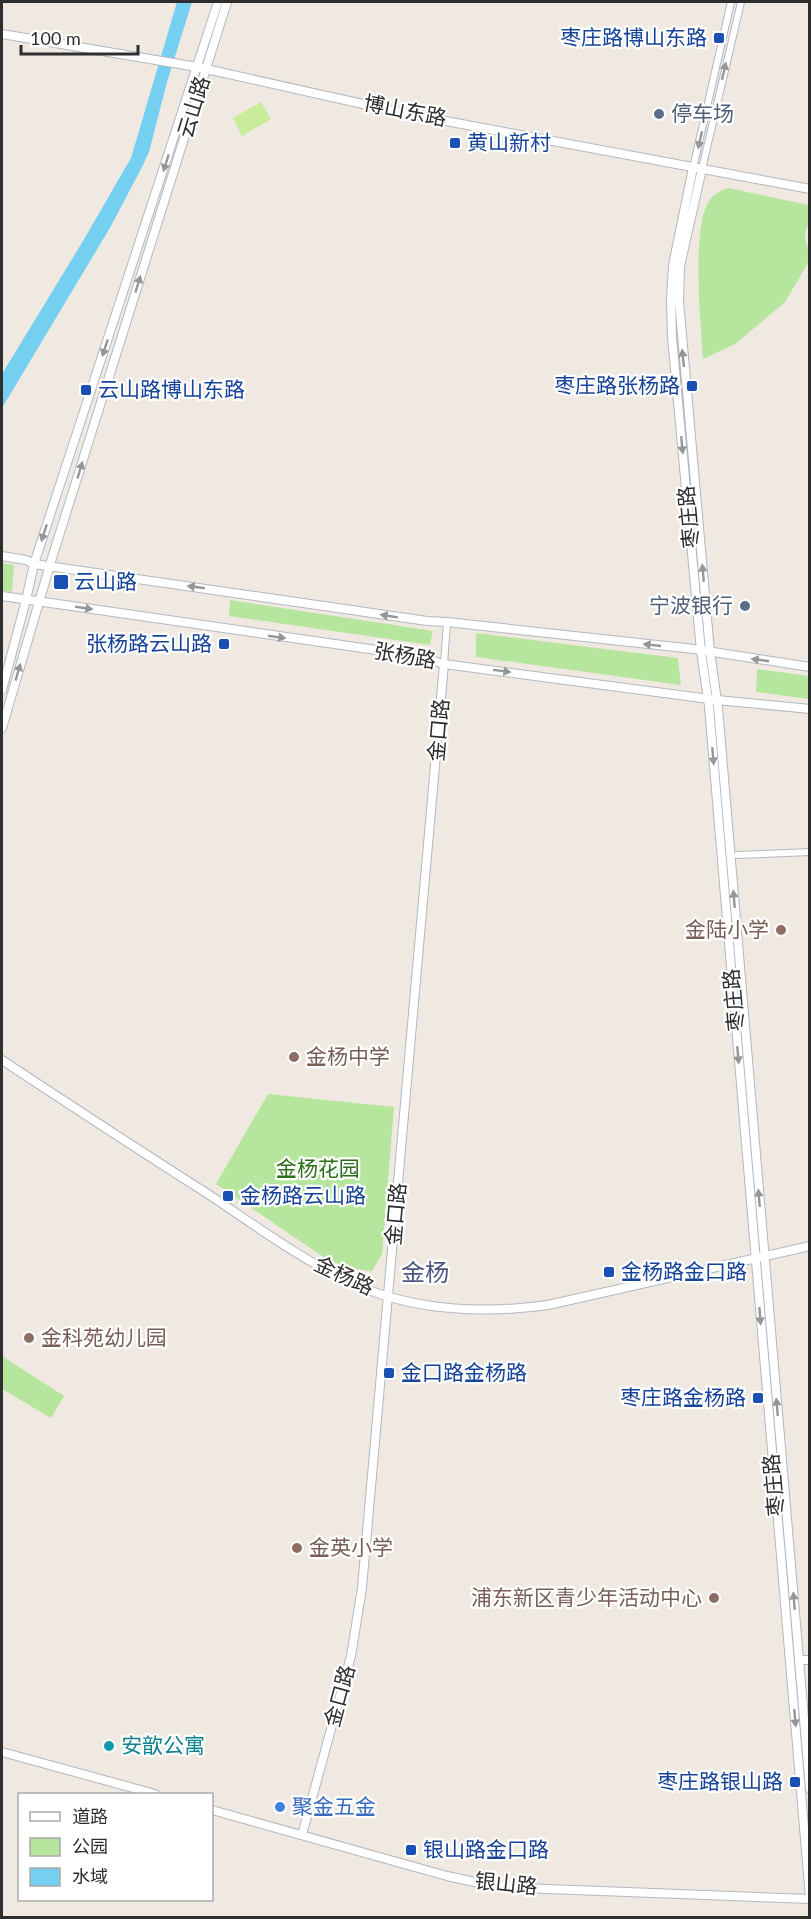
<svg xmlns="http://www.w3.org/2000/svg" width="811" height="1919" font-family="Lato,'Noto Sans SC',sans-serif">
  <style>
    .green { fill: #b6e59e }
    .pitch { fill: #c9ec9a }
    .water { fill: #75cff0 }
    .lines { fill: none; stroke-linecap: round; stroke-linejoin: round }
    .minor-casing { stroke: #b4b7c1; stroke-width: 8 }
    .tertiary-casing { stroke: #b4b7c1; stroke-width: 10 }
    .secondary-casing { stroke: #b4b7c1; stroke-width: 10 }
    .minor { stroke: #fff; stroke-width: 6 }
    .tertiary { stroke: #fff; stroke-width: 8 }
    .secondary { stroke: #fff; stroke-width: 8 }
    .oneway { fill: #969696 }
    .transit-dot { fill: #1a4fb4; stroke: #fff; stroke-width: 2 }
    .service-dot { fill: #5c6f8a; stroke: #fff; stroke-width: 2 }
    .education-dot { fill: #8d6e63; stroke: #fff; stroke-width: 2 }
    .culture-dot { fill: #0f9aa8; stroke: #fff; stroke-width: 2 }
    .shop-dot { fill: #3f7fe0; stroke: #fff; stroke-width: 2 }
    .labels { text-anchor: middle; stroke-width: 4.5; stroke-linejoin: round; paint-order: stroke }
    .transit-label { font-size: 21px; fill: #164399; stroke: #fff; text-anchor: start }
    .street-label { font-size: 21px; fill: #2e2e2e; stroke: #fff }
    .service-label { font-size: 21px; fill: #4e5e75; stroke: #fff; text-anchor: start }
    .education-label { font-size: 21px; fill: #785e54; stroke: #fff; text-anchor: start }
    .park-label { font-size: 21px; fill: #2c6e1b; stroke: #fff }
    .culture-label { font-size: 21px; fill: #0d838f; stroke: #fff; text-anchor: start }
    .shop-label { font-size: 21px; fill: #366cbe; stroke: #fff; text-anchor: start }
    .quarter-label { font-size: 24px; fill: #4d5680; stroke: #fff }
  </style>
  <rect width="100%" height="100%" fill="#efe9e1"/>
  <!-- green -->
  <path class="green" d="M728 188 809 205V223L806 229 805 239 809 252V261L785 302 735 344 703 359C701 323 691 229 709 201 714 194 720 191 728 188Z
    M2 563 14 565 12 592 2 590Z
    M230 600 433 631 430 645 229 616Z
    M476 633 678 658 681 685 476 657Z
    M757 669 809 676V699L756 692Z
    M268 1094 394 1107 382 1254 372 1271 347 1268 325 1258 216 1184Z
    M2 1356 64 1396 51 1418 2 1389Z"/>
  <!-- pitch -->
  <path class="pitch" d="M261 102 271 119 242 136 233 118Z"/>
  <!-- water -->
  <path class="water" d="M177 2H192L167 82 149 152 142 167 111 226 2 408V374L83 241 131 158Z"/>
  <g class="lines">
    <!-- minor casing -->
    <g class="minor-casing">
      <path id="minor" d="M693 168 731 2
        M702 169 741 2
        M444 664 447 622
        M737 855 810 852"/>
    </g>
    <!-- tertiary casing -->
    <g class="tertiary-casing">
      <path id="tertiary" d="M2 34 197 67 403 113 810 189
        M693 168 673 265 671 300 672 337 701 651 709 707 810 1898
        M702 169 680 266 679 301 710 652 718 708 810 1789
        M2 1060C70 1105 139 1150 208 1194 256 1226 303 1261 356 1285 416 1311 485 1314 548 1305L810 1246
        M799 1660H810
        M2 1752 155 1794
        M212 1810 447 1876 484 1884 522 1888 810 1899
        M302 1835 351 1656 362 1588 444 664"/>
    </g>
    <!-- secondary casing -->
    <g class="secondary-casing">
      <path id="secondary" d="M2 556 26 560 34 564 427 621 447 622 694 649 810 667
        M2 596 418 656 444 664 717 700 810 709
        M2 690 26 600 34 564 218 2
        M2 728 52 558 227 2"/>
    </g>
    <!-- minor -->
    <use href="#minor" class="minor"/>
    <!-- tertiary -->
    <use href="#tertiary" class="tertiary"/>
    <!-- secondary -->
    <use href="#secondary" class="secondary"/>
  </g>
  <!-- one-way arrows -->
  <defs><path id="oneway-solid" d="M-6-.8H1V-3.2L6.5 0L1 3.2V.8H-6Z" transform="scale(1.5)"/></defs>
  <g class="oneway">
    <use href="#oneway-solid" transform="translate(724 71) rotate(-77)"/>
    <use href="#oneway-solid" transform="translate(700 140) rotate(103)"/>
    <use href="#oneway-solid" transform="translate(166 163) rotate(108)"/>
    <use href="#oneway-solid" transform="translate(138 284) rotate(-73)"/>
    <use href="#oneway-solid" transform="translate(105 348) rotate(108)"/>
    <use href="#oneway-solid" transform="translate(683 358) rotate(-96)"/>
    <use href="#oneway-solid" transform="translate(682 445) rotate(85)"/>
    <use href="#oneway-solid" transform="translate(80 470) rotate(-73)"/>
    <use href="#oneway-solid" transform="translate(44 533) rotate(108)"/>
    <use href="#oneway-solid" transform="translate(703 573) rotate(-95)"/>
    <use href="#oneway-solid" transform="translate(196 587) rotate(-172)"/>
    <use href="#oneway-solid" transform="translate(84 608) rotate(9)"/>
    <use href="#oneway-solid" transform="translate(389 616) rotate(-171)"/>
    <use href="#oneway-solid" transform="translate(277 637) rotate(8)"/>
    <use href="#oneway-solid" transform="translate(652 645) rotate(-174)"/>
    <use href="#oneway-solid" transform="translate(760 660) rotate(-172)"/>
    <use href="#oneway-solid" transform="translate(502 671) rotate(7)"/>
    <use href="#oneway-solid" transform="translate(18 672) rotate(-74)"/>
    <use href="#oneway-solid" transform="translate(713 756) rotate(85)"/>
    <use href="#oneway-solid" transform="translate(734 899) rotate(-95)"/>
    <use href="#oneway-solid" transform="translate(738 1055) rotate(85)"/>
    <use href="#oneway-solid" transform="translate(759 1198) rotate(-95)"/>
    <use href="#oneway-solid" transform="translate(760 1316) rotate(86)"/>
    <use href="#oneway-solid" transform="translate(777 1407) rotate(-95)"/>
    <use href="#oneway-solid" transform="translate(794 1601) rotate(-95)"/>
    <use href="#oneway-solid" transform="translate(795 1718) rotate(85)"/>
  </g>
  <!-- markers -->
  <g class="transit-dot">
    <rect x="713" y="32" width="12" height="12" rx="3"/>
    <rect x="449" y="137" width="12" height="12" rx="3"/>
    <rect x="686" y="380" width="12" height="12" rx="3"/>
    <rect x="80" y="384" width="12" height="12" rx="3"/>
    <rect x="53" y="574" width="16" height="16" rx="3"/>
    <rect x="218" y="638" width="12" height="12" rx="3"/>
    <rect x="222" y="1190" width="12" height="12" rx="3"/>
    <rect x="603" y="1266" width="12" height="12" rx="3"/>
    <rect x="383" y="1367" width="12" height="12" rx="3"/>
    <rect x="752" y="1392" width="12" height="12" rx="3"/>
    <rect x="789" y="1776" width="12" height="12" rx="3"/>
    <rect x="405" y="1844" width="12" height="12" rx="3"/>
  </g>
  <g class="service-dot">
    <circle cx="659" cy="114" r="6"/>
    <circle cx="745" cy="606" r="6"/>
  </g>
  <g class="education-dot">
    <circle cx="781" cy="930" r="6"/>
    <circle cx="294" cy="1057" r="6"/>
    <circle cx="29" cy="1338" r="6"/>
    <circle cx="297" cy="1548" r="6"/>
    <circle cx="714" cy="1598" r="6"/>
  </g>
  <circle class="culture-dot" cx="109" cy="1746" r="6"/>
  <circle class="shop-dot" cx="280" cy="1807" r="6"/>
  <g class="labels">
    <!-- transit labels -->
    <g class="transit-label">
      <text x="707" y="45" text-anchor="end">枣庄路博山东路</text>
      <text x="467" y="150">黄山新村</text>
      <text x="680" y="393" text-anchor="end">枣庄路张杨路</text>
      <text x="98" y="397">云山路博山东路</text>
      <text x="74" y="589">云山路</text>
      <text x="212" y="651" text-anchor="end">张杨路云山路</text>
      <text x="240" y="1203">金杨路云山路</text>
      <text x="621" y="1279">金杨路金口路</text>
      <text x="401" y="1380">金口路金杨路</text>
      <text x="746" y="1405" text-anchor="end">枣庄路金杨路</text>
      <text x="783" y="1789" text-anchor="end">枣庄路银山路</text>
      <text x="423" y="1857">银山路金口路</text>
    </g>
    <!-- street labels -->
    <g class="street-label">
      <text transform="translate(194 107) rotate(-73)" y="7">云山路</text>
      <text transform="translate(405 111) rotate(11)" y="7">博山东路</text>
      <text transform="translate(689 517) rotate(-95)" y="7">枣庄路</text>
      <text transform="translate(405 656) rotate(10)" y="7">张杨路</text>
      <text transform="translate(439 730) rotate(-85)" y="7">金口路</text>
      <text transform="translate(734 1000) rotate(-95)" y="7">枣庄路</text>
      <text transform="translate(396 1214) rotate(-85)" y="7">金口路</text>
      <text transform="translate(344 1276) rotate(25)" y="7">金杨路</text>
      <text transform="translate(774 1485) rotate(-95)" y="7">枣庄路</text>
      <text transform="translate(340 1696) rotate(-75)" y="7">金口路</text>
      <text transform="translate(506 1884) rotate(6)" y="7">银山路</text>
    </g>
    <!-- service labels -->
    <g class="service-label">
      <text x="671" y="121">停车场</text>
      <text x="733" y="613" text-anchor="end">宁波银行</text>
    </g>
    <!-- education labels -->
    <g class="education-label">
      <text x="769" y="937" text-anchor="end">金陆小学</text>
      <text x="306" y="1064">金杨中学</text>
      <text x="41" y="1345">金科苑幼儿园</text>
      <text x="309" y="1555">金英小学</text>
      <text x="702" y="1605" text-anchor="end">浦东新区青少年活动中心</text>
    </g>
    <!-- park labels -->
    <g class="park-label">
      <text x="318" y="1176">金杨花园</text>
    </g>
    <!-- culture labels -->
    <g class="culture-label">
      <text x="121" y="1753">安歆公寓</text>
    </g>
    <!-- shop labels -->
    <g class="shop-label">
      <text x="292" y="1814">聚金五金</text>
    </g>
    <!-- quarter labels -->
    <g class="quarter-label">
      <text x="425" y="1281">金杨</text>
    </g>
  </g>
  <!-- border -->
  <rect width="811" height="1919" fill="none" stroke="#2e2e2e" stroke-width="6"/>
  <!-- legend -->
  <rect x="18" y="1793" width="195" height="108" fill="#ffffff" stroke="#ababab" stroke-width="1.5"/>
  <rect x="30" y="1812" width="30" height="9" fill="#ffffff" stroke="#ababab" stroke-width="1.5"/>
  <text x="72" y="1823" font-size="18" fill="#2e2e2e">道路</text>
  <rect x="30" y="1838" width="30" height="18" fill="#b6e59e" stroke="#ababab" stroke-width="1.5"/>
  <text x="72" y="1853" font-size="18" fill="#2e2e2e">公园</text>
  <rect x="30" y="1868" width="30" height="18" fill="#75cff0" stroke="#ababab" stroke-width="1.5"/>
  <text x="72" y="1883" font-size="18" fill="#2e2e2e">水域</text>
  <!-- scale -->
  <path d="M21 45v9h117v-9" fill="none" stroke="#2e2e2e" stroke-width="3"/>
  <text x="30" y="45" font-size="18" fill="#2e2e2e" stroke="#ffffff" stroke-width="4.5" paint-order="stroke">100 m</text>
</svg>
